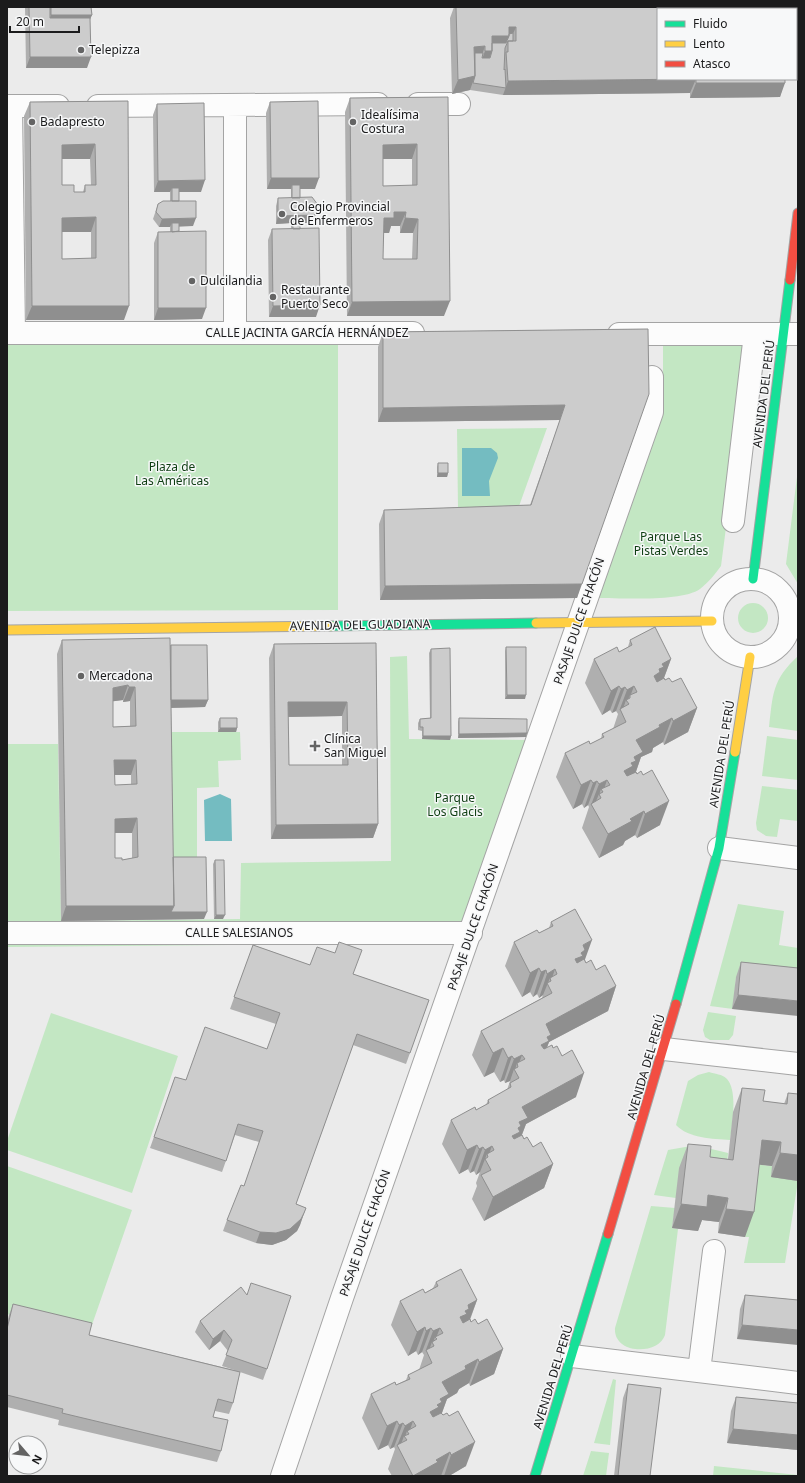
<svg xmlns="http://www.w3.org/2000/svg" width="805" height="1483" font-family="'Noto Sans',sans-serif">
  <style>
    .green { fill: #c3e7c3 }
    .water { fill: #74bcc1 }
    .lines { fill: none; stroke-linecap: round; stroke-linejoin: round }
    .street-casing { stroke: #a4a4a4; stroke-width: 24 }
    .fast-casing { stroke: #a4a4a4; stroke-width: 11 }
    .slow-casing { stroke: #a4a4a4; stroke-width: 11 }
    .jam-casing { stroke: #a4a4a4; stroke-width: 11 }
    .street { stroke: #fcfcfc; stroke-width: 22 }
    .fast { stroke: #16e098; stroke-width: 9 }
    .slow { stroke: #ffcf43; stroke-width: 9 }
    .jam { stroke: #f24e42; stroke-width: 9 }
    .wall { fill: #afafaf; fill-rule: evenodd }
    .shaded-wall { fill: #8f8f8f }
    .building { fill: #ccc; stroke: #8f8f8f; fill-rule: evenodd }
    .poi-dot { fill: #646464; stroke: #f7f8f9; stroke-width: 1.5 }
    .labels { text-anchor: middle; stroke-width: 3; stroke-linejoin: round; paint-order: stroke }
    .poi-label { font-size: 12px; fill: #1b1b1c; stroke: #f7f8f9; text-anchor: start }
    .street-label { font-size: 12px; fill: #1b1b1c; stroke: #f7f8f9 }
    .park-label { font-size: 12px; fill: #0e3e12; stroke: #f7f8f9 }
  </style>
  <rect width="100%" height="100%" fill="#ebebeb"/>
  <!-- green -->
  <path class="green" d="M7 337H338V610L7 611Z
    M663 342 750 343 721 566C715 574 709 582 700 589 682 602 621 598 596 598L663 413Z
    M547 428 518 509H458L457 429Z
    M798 469V584L786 564Z
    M738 618a15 15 0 1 1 30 0a15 15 0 1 1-30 0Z
    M407 656 409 739 527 740 290 1476H271L458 943 7 947V744H58L61 921 240 919 241 863 391 861 390 657Z
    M798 656V731L769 727C773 694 772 680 798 656Z
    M166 732H240L241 760 218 761 219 787 197 788V865H169Z
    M767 736 798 740V780L762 776Z
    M762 786 798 790V821L780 819 777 837 766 836 757 830 756 823Z
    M738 904 784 911 779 945 798 948V983L736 977 733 1009 710 1006Z
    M708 1012 736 1016 733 1035 729 1040H710L705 1037 703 1030Z
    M51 1013 178 1056 132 1193 7 1150V1141Z
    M709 1072C715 1074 722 1074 727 1079 738 1091 732 1125 730 1140 713 1139 688 1138 676 1125L688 1081 698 1075Z
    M691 1146 703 1147 728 1153 725 1184 676 1198 654 1195 668 1150Z
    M753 1164 772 1166 798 1181 785 1263H744L749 1237H745Z
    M7 1166 132 1210 86 1342 7 1314Z
    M651 1206 675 1208 672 1228 678 1229 665 1335C658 1356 613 1354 615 1328Z
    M613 1379 616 1380 610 1445 594 1443Z
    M591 1451 609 1453 606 1476H583Z
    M714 1466 798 1475V1476H713Z"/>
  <!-- water -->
  <path class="water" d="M462 448H491L497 453 498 458 489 481 490 496H462Z
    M220 794 231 799 232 841H205L204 800Z"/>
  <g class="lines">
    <!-- street casing -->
    <g class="street-casing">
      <path id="street" d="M418 104H459
        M7 106H58
        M11 106 14 333
        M98 106 378 104
        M7 333H413
        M235 333V105
        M619 334H798
        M733 521 755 334
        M712 618a39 39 0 1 1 78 0a39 39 0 1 1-78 0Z
        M719 848 798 858
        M7 933H471
        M664 1049 798 1064
        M572 1356 798 1383
        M699 1371 714 1251
        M282 1476 342 1298 652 412V377"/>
    </g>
    <!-- fast casing -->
    <g class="fast-casing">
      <path id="fast" d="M753 579 790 280
        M331 626 536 623
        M676 1004 719 848 735 752
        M535 1476 608 1234"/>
    </g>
    <!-- slow casing -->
    <g class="slow-casing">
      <path id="slow" d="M536 623 712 621
        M7 630 331 626
        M735 752 750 657"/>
    </g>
    <!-- jam casing -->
    <g class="jam-casing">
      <path id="jam" d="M790 280 798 213
        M608 1234 676 1004"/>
    </g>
    <!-- street -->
    <use href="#street" class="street"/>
    <!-- fast -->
    <use href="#fast" class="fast"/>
    <!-- slow -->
    <use href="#slow" class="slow"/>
    <!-- jam -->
    <use href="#jam" class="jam"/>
  </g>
  <!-- wall -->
  <path class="wall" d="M25 7H91L92 15 90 18 87 68H26Z
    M454 7H456L785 79 780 97 690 98V93L503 95 470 90 452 94 450 18Z
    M448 97 444 316H347L345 112 350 98ZM383 159H412V186H383ZM391 226H400V233H413L412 259H383V233H389Z
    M128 101 124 320H26L24 116 30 102ZM62 159H90L91 185H85L83 192H74L62 185ZM62 232H91V259H62Z
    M270 102 315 189H300V198L316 213 314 220 311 223H300V229L316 317H269L268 240 272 229H291V223L276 224V206L278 198H291V189H267L266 113Z
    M157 104 201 192H179V201L193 226H179V231L202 319 154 320V243L158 232H170V227H159L153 219 158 204 170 201V192H154L153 115Z
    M648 329 577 598 380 600 379 524 384 510 530 505 560 420 378 422V347L383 332Z
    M438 463 448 473 447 477H437V467Z
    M62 640 171 645 208 700 205 707 171 708 173 857 204 919 61 921 57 654ZM123 700V702L130 701V726L113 727V701ZM114 775H131V785H115ZM115 833H132V858L122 860 115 858Z
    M630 640 671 659 664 678 665 680 672 682 697 708 688 732 664 745 663 742 653 748 652 752 641 757 636 772 660 825 637 838 635 835 625 841 623 845 599 858 582 828 589 807 588 805 584 808 582 804 573 809 556 777 565 753 590 744 601 739 602 734 613 729 618 714 616 711 612 713 610 710 602 715 585 683 594 659 619 652 628 647Z
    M376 643 378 824 373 838 271 839 269 658 274 644ZM342 716V765H289L288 717Z
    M506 647 525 699H505V651Z
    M431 649 451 736 450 740 422 739V731L418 730V723L420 719 430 718 429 653Z
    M220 718 237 728 236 732H218V722Z
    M459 718 527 733 526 737 458 738V722Z
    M215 860 223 919H214L213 864Z
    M551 922 585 960 586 963 616 986 608 1011 549 1042 547 1048 576 1097 526 1124 522 1135 524 1139 553 1164 544 1188 484 1221 472 1199 477 1186 476 1183 480 1172 476 1175 474 1171 470 1173 468 1169 459 1174 442 1144 451 1120 476 1110 486 1105 488 1100 507 1090 510 1081 505 1083 504 1080 500 1082 494 1072 484 1077 472 1055 481 1031 542 998 543 995 539 998 537 994 533 997 530 992 522 997 505 966 514 942 539 933 549 928Z
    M253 945 310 965 353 974 429 1000 406 1064 353 1045 296 1204 306 1208 300 1225 297 1231 286 1240 272 1245 256 1243 223 1231 227 1220 244 1186 259 1142 235 1135 222 1172 150 1148 175 1077 186 1080 267 1049 276 1024 230 1009Z
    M741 962 798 968 732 1009 736 977Z
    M742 1088 763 1101 784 1104 788 1093 798 1181 771 1177 772 1166 759 1164 745 1237 718 1233 719 1222 702 1220 698 1231 672 1228 679 1168 688 1144 710 1157 728 1159 733 1112Z
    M436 1282 477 1300 470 1320 471 1322 478 1324 503 1349 494 1374 470 1386 469 1383 459 1389 457 1393 447 1399 442 1413 466 1466 449 1476H392L388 1469 395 1449 394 1447 390 1449 388 1445 378 1450 362 1418 371 1394 396 1385 406 1380 408 1375 419 1370 424 1355 422 1352 418 1355 416 1351 408 1356 391 1325 400 1301 425 1293 433 1288Z
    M241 1287 267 1369 263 1380 240 1372 233 1403 229 1414 215 1411 213 1417 221 1451 217 1462 58 1425 59 1420 7 1407V1323L9 1315 13 1304 89 1335 234 1370 222 1366 228 1351 220 1341 209 1350 195 1332 200 1321Z
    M745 1295 798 1300 737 1339 740 1309Z
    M628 1384 650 1476H614L623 1398Z
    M736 1397 798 1403V1450L727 1443 731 1411Z"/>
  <!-- shaded-wall -->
  <path class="shaded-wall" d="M51 15H92L86 29H46Z
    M509 27H516L510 41H507L504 51H490L492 36Z
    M485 46 480 61H472L474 47Z
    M485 51H492L487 65H480Z
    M30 57H91L87 68H26Z
    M475 76 470 90 452 94 458 80Z
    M696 79 690 93 503 95 508 81Z
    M696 83H785L780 97 690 98Z
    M95 144 90 159H56L62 145Z
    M417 144 412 159H378L383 145Z
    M271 178H319L315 189H292V185L291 189H267Z
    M205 180 201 192H172V188L170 192H154L158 181Z
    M394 212H406L400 226H391L389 233H378L384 218Z
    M316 213 314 220 311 223H293V220L291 223 276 224 278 216Z
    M96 217 91 232H57L62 218Z
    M196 218 193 226 172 227V223L170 227H159L162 219Z
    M405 218 418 219 413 233H400Z
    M450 301 444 316H347L352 302Z
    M320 305 316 317H269L273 306Z
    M32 306H129L124 320H26Z
    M158 308H206L202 319 154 320Z
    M565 405 560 420 378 422 383 408Z
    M438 473H448L447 477H437Z
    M582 584 577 598 380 600 385 586Z
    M671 659 662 683 652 696 654 676 662 664Z
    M128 685 123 700 108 702 113 688Z
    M619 686 610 710 602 715 611 691Z
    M634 686 630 697V695L627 702 626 700 622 712 620 709 618 714 627 690Z
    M129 687H135L130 701 123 702Z
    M625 687 616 711 612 713 621 689Z
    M507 695H526L525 699H505Z
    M168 700H208L205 707 166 708Z
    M288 702H347L342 716 283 717Z
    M697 708 688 732 664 745 673 721Z
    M672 718 663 742 653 748 652 752 641 757 634 777 627 785 624 771 636 740 659 725Z
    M220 728H237L236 732H218Z
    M527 733 526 737 458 738 459 734Z
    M423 736H451L450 740 422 739Z
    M114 760H136L131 775H109Z
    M591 780 582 804 573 809 581 785Z
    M607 780 603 792 601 789 599 795V794L594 806 591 805 599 784Z
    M597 781 588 805 584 808 593 783Z
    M669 801 660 825 637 838 645 814Z
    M644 811 635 835 625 841 623 845 599 858 608 834 630 819Z
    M137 818 132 833H109L115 819Z
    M378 824 373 838 271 839 276 825Z
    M66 906H174L207 912 204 919 61 921Z
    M216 915H225L223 919H214Z
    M592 940 583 965 577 974 575 959 583 945Z
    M539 968 530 992 522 997 530 973Z
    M555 969 551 981 550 978 543 995 539 998 547 974Z
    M546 970 537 994 533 997 541 972Z
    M616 986 608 1011 549 1042 540 1065 533 1069 546 1024Z
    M738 995 798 1001V1016L732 1009Z
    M503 1048 494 1072 484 1077 493 1053Z
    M522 1055 518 1066 517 1063 515 1070 514 1069 510 1081 505 1083 514 1059Z
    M512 1056 504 1080 500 1082 508 1058Z
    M584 1073 576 1097 526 1124 519 1142 515 1144 512 1136 522 1107Z
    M762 1140 781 1142 772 1166 753 1164Z
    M477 1145 468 1169 459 1174 467 1150Z
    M492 1146 486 1162 488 1157 487 1154 480 1172 476 1175 485 1150Z
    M483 1147 474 1171 470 1173 479 1149Z
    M780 1153 798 1155V1181L771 1177Z
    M553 1164 544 1188 484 1221 493 1197Z
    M708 1195 728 1198 719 1222 702 1220 698 1231 672 1228 681 1204Z
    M726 1209 754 1212 745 1237 718 1233Z
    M304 1213 300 1225 297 1231 286 1240 272 1245 256 1243 260 1232Z
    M477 1300 468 1324 458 1338 460 1317 468 1305Z
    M742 1325 798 1330V1345L737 1339Z
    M425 1327 416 1351 408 1356 417 1332Z
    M431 1328 422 1352 418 1355 426 1331Z
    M440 1328 436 1338 435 1337 433 1343 432 1342 428 1353 426 1350 424 1355 433 1331Z
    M224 1330 220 1341 209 1350 213 1339Z
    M503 1349 494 1374 470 1386 479 1362Z
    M478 1359 469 1383 459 1389 457 1393 447 1399 440 1418 433 1426 430 1412 442 1382 465 1366Z
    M397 1421 388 1445 378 1450 387 1426Z
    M413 1421 409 1433 407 1431 405 1437 404 1436 400 1447 397 1446 405 1426Z
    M403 1423 394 1447 390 1449 399 1425Z
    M733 1429 798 1435V1450L727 1443Z
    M475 1442 466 1466 449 1476H444L451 1455Z
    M450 1452 441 1476H413L436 1460Z"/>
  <!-- building -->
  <path class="building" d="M29 7H50V18H90L91 57H30Z
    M51 7H91L92 15H51Z
    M456 7H794V9H658V79H785V83H696V79L508 81 506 52H508V41H516V27H509V36H492V51H485V46L474 47 475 76 458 80Z
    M513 33V41H508L505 48 504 70 505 69 506 88 473 83 475 76V53H483L482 58H490L492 51V43H506L509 36V34Z
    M448 97 450 301 352 302 350 98ZM417 144V185L383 186V145ZM394 212H406L405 218 418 219 417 259H383L384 218H394Z
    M128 101 129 306H32L30 102ZM95 144 96 185H85V192H74V185H62V145ZM96 217V258L62 259V218Z
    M318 101 319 178H271L270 102Z
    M204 103 205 180 158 181 157 104Z
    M292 185H300V198H292Z
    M172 188H179V201H172Z
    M312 197 318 205 316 213 314 215 278 216V198Z
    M163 201H196V218L162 219 156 212 158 204Z
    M300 219V229H293V220Z
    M172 223H179V231L172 232Z
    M319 228 320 305 273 306 272 229Z
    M206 231V308H158V232Z
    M648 329 649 394 582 584 385 586 384 510 531 505 565 405 383 408V332Z
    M438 463H448V473H438Z
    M655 627 671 659 662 664 664 667 659 669 660 672 654 676 657 682 664 678 665 680 669 678 672 682 681 678 697 708 673 721 672 718 659 725 660 727 636 740 643 752 634 757 636 761 631 763 633 766 624 771 627 776 636 772 637 774 641 771 643 775 652 770 669 801 645 814 644 811 630 819 632 821 608 834 591 804 601 798 599 794 603 792 601 789 610 785 607 780 599 784 597 781 593 783 591 780 581 785 565 753 589 741 590 744 604 737 602 734 626 722 620 709 629 704 626 700 630 698V695L637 692 634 686 627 690 625 687 621 689 619 686 611 691 594 659 617 647 619 652 632 645 630 640Z
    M170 638 174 906H66L62 640ZM128 685 129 687H135L136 726 113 727V688ZM114 760H136L137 784 115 785ZM137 818 138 857 122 860V858H115V819Z
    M376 643 378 824 276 825 274 644ZM288 702H347L348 765H289Z
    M171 645H207L208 700H171Z
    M506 647H526V695H507Z
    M450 648 451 736H423V727H420V719L431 718V649Z
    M220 718H237V728H220Z
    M459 718 527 719V733L459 734Z
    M173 857H206L207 912H171L174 906Z
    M215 860H224L225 915H216Z
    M575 909 592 940 583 945 585 950 581 953 583 956 575 959 577 963 584 959 586 963 591 960 596 970 605 965 616 986 546 1024 551 1035 547 1037 549 1041 541 1045 544 1049 552 1045 553 1048 557 1046 562 1056 572 1050 584 1073 522 1107 528 1118 519 1122 521 1126 518 1128 520 1132 512 1136 514 1139 522 1135 524 1139 527 1137 533 1147 541 1142 553 1164 493 1197 481 1175 491 1170 485 1159 488 1157 487 1154 494 1150 492 1146 485 1150 483 1147 479 1149 477 1145 467 1150 451 1120 475 1107 476 1110 489 1103 488 1100 511 1087 510 1083 519 1078 514 1069 518 1067 517 1063 525 1059 522 1055 514 1059 512 1056 508 1058 503 1048 493 1053 481 1031 552 993 547 983 551 981 550 978 557 974 555 969 547 974 546 970 541 972 539 968 530 973 514 942 537 930 539 933 553 926 551 922Z
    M339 942 362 950 353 974 429 1000 410 1053 357 1034 296 1204 306 1208 304 1213 301 1219 290 1229 276 1233 260 1232 227 1220 241 1185 244 1186 263 1131 238 1124 226 1161 154 1137 175 1077 186 1080 205 1027 267 1049 280 1013 234 997 253 945 310 965 317 947 335 953Z
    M741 962 798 968V1001L738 995Z
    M742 1088 765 1090 763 1101 787 1104 788 1093 798 1094V1155L780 1153 781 1142 762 1140 754 1212 726 1209 728 1198 708 1195 707 1207 681 1204 688 1144 711 1146 710 1157 733 1160Z
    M461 1269 477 1300 468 1305 469 1309 465 1311 467 1314 460 1317 463 1323 470 1319 471 1322 475 1319 478 1324 487 1319 503 1349 479 1362 478 1359 465 1366 466 1369 442 1382 449 1394 440 1399 442 1402 437 1405 439 1407 430 1412 433 1417 441 1413 443 1415 447 1413 449 1416 458 1411 475 1442 451 1455 450 1452 436 1460 438 1462 413 1476 397 1445 407 1440 404 1436 409 1434 407 1431 416 1426 413 1421 405 1426 403 1423 399 1425 397 1421 387 1426 371 1394 395 1382 396 1385 410 1379 408 1375 432 1363 426 1350 434 1346 432 1342 437 1339 435 1337 443 1333 440 1328 433 1331 431 1328 426 1331 425 1327 417 1332 400 1301 423 1289 425 1293 438 1286 436 1282Z
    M251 1283 291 1296 267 1369 226 1355 232 1340 224 1330 213 1339 200 1321 241 1287 247 1295Z
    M745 1295 798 1300V1330L742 1325Z
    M13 1304 92 1323 89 1335 240 1372 233 1403 218 1399 213 1417 228 1420 221 1451 62 1413 63 1409 7 1395V1329Z
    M628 1384 661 1388 650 1476H618Z
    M736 1397 798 1403V1435L733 1429Z"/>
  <!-- markers -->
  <g class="poi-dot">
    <circle cx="81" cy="50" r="4"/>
    <circle cx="32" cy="122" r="4"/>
    <circle cx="353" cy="122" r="4"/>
    <circle cx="282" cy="214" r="4"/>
    <circle cx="192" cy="281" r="4"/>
    <circle cx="273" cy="297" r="4"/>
    <circle cx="81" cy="676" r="4"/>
    <path d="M313 740h4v4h4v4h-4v4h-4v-4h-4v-4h4z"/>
  </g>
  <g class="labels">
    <!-- poi labels -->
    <g class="poi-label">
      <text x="89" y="54">Telepizza</text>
      <text x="361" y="119">Idealísima<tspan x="361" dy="14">Costura</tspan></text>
      <text x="40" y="126">Badapresto</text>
      <text x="290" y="211">Colegio Provincial<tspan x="290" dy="14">de Enfermeros</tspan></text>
      <text x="200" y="285">Dulcilandia</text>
      <text x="281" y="294">Restaurante<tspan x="281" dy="14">Puerto Seco</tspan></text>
      <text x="89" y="680">Mercadona</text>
      <text x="324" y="743">Clínica<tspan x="324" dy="14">San Miguel</tspan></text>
    </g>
    <!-- street labels -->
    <g class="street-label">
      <text x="307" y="337">CALLE JACINTA GARCÍA HERNÁNDEZ</text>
      <text transform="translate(764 394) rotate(-83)" y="4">AVENIDA DEL PERÚ</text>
      <text transform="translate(579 621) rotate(-71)" y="4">PASAJE DULCE CHACÓN</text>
      <text transform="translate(360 625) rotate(-1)" y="4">AVENIDA DEL GUADIANA</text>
      <text transform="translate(722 754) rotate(-81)" y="4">AVENIDA DEL PERÚ</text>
      <text transform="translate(473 927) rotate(-71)" y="4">PASAJE DULCE CHACÓN</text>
      <text x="239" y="937">CALLE SALESIANOS</text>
      <text transform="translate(646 1067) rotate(-74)" y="4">AVENIDA DEL PERÚ</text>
      <text transform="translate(365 1233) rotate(-71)" y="4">PASAJE DULCE CHACÓN</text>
      <text transform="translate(553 1377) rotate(-73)" y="4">AVENIDA DEL PERÚ</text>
    </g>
    <!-- park labels -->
    <g class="park-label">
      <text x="172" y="471">Plaza de<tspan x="172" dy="14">Las Américas</tspan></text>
      <text x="671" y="541">Parque Las<tspan x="671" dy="14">Pistas Verdes</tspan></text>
      <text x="455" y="802">Parque<tspan x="455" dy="14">Los Glacis</tspan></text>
    </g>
  </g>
  <!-- border -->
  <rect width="805" height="1483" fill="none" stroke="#1b1b1c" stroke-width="16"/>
  <!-- legend -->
  <rect x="657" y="8" width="140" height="72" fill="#f7f8f9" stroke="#9fa0a1"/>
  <rect x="665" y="21" width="20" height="6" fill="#16e098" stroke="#9fa0a1"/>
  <text x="693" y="28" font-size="12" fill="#1b1b1c">Fluido</text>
  <rect x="665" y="41" width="20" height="6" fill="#ffcf43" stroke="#9fa0a1"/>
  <text x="693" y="48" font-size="12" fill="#1b1b1c">Lento</text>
  <rect x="665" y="61" width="20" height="6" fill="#f24e42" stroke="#9fa0a1"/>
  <text x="693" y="68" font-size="12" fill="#1b1b1c">Atasco</text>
  <!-- north arrow -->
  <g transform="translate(28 1455) rotate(118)"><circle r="19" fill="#f7f8f9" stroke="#9fa0a1"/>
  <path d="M0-3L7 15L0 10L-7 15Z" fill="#646464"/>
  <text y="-6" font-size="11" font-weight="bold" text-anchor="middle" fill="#1b1b1c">N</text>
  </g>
  <!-- scale -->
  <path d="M10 26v6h69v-6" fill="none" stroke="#1b1b1c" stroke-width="2"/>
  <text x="16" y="26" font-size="12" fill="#1b1b1c" stroke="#f7f8f9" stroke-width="3" paint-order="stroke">20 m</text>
</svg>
